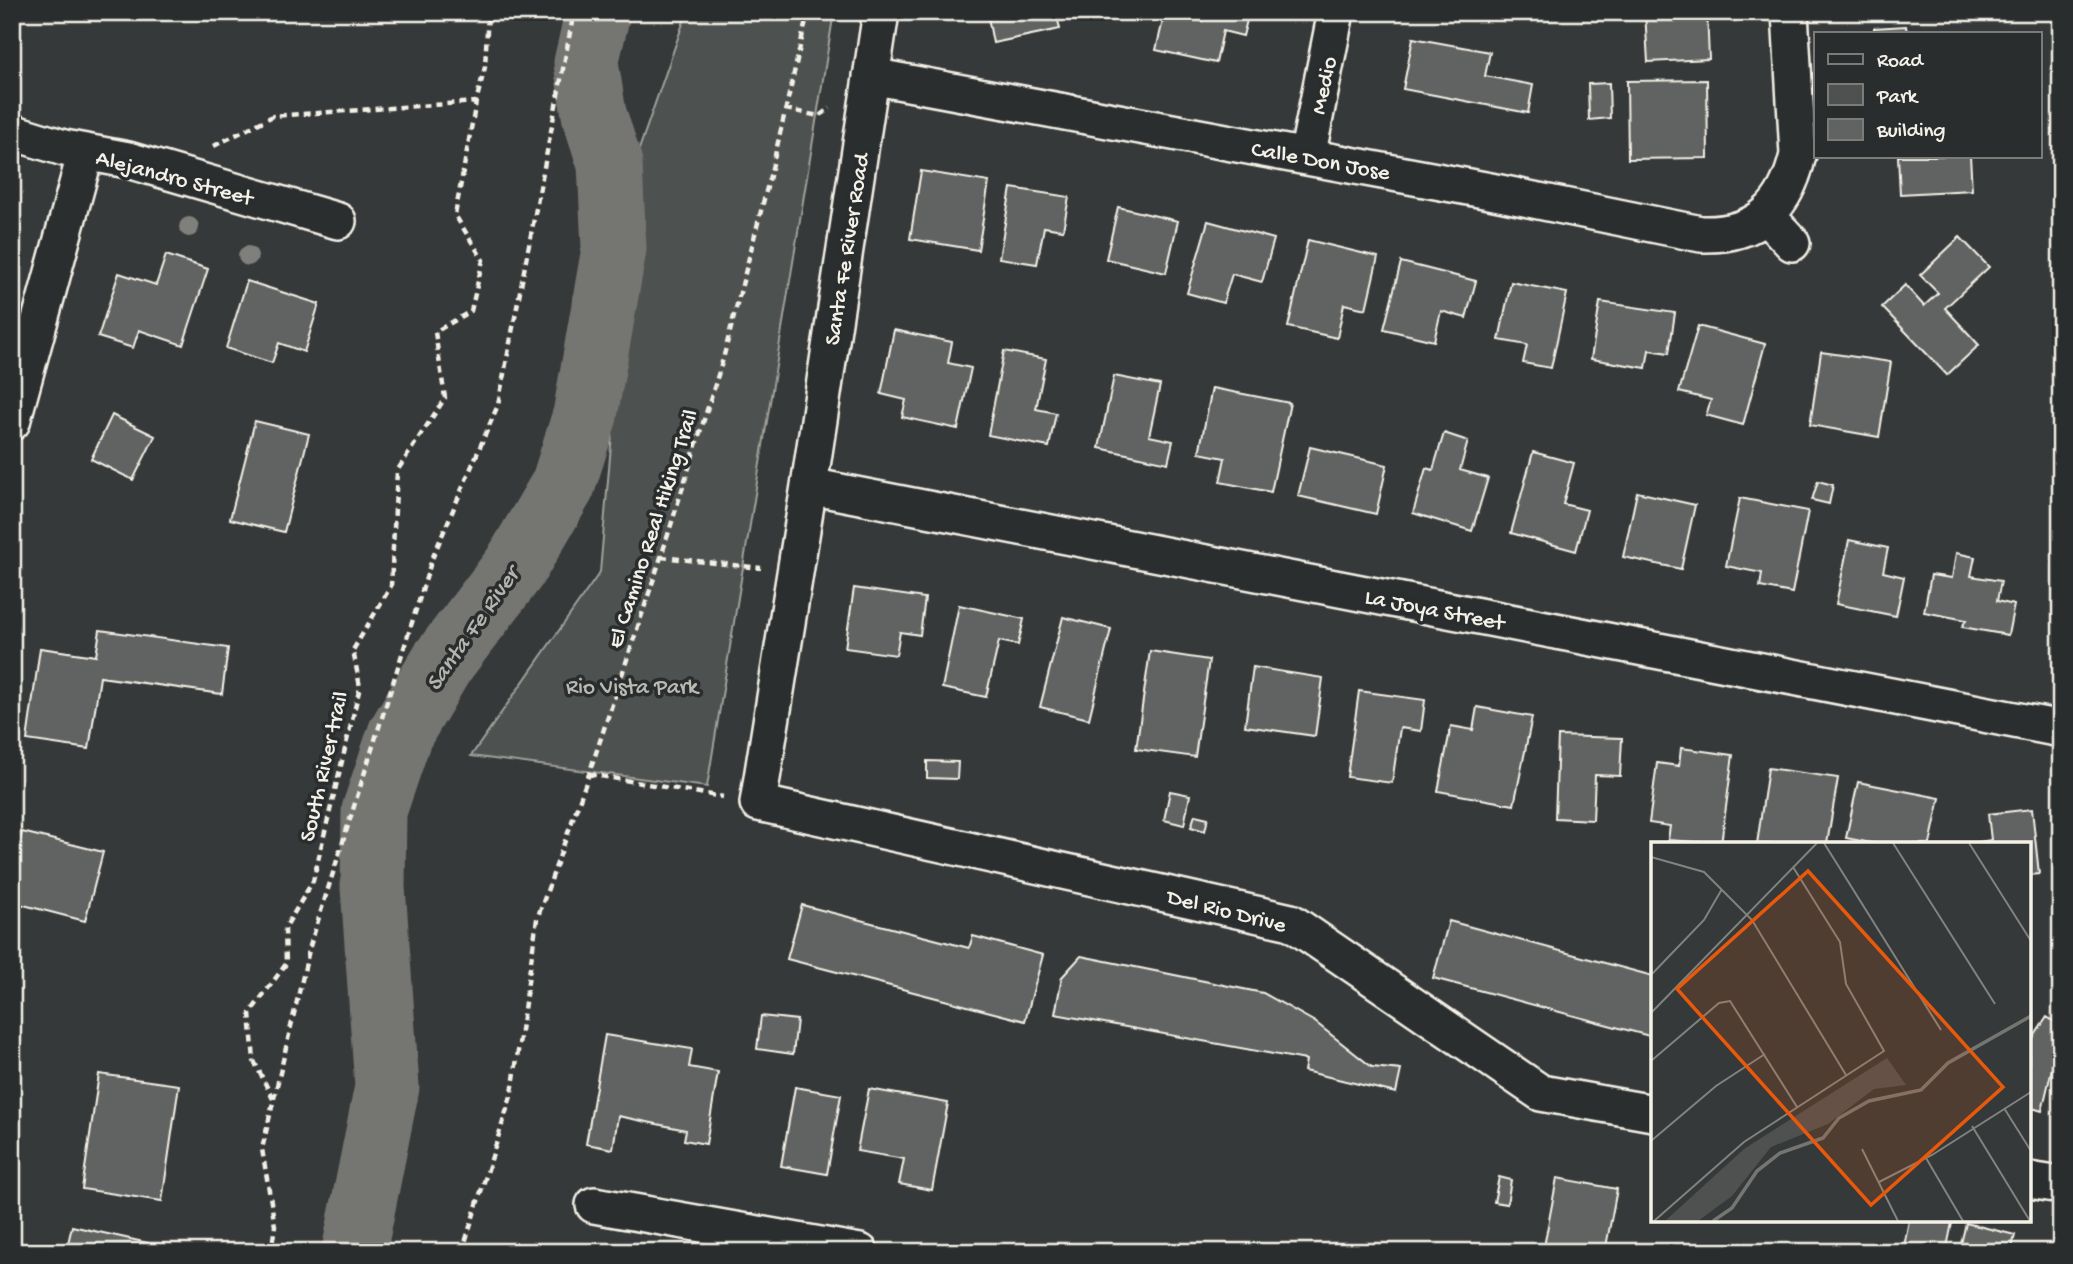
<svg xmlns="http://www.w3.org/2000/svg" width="2073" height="1264" font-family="'Gochi Hand',sans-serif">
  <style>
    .green { fill: #4e514f; stroke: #a1a19c; stroke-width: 2 }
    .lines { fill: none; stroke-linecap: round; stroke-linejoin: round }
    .river { stroke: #757572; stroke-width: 65 }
    .building { fill: #616362; stroke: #f4f1e8; stroke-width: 2 }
    .street-casing { stroke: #f4f1e8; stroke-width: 40 }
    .path { stroke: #f4f1e8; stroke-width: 4.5; stroke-dasharray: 7 5; stroke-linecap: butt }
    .street { stroke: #2a2d2e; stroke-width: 35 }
    .tree { fill: #7f7f7c }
    .labels { text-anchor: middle; stroke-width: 7; stroke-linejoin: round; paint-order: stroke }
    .street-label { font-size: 23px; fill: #f4f1e8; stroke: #2a2d2e }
    .park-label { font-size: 23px; fill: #bab9b2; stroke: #2a2d2e }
    .water-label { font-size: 24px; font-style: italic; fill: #b4b3ad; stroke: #2a2d2e }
    .inset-river { fill: none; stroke: #757572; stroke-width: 3.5 }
    .inset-road { fill: none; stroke: #82837f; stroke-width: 2 }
    .view { fill: #e8590c; fill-opacity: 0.15; stroke: #e8590c; stroke-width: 3.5 }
    .inset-edge { fill: none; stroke: #f4f1e8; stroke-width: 3.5 }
  </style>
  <rect width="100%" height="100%" fill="#363939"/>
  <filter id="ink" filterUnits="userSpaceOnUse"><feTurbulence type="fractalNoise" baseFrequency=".0143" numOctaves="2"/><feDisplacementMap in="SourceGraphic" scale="14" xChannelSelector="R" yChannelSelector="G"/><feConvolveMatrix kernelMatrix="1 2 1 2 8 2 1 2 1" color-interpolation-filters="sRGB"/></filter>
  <g filter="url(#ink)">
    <!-- green -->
    <path class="green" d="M687 12H834L707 787 471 756 600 572 636 158Z"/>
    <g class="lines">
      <!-- river -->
      <path class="river" d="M354 1252 387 1087 373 887 374 811 400 734 442 663 515 567 563 485 585 415 614 249 610 164 594 114 586 63 598 12"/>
    </g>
    <!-- building -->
    <path class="building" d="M987 12H1056L1060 29 993 43Z
      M1165 12 1202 21 1204 12H1249L1243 36 1223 31 1216 63 1156 50Z
      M1645 12H1707L1709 59 1648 62Z
      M1906 26 1907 33H1874V28Z
      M1413 38 1490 52 1485 76 1533 85 1528 113 1403 89Z
      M1707 80 1708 158 1628 159 1627 81Z
      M1609 83 1610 118 1589 120 1588 84Z
      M1898 156H1970L1972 190 1900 194Z
      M921 171 989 182 978 250 910 239Z
      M1011 188 1069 197 1063 230 1044 227 1037 264 999 258Z
      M1118 207 1178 221 1166 273 1106 259Z
      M1208 221 1274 239 1262 282 1232 274 1223 303 1187 293Z
      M1960 237 1989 267 1945 308 1979 345 1947 375 1882 307 1905 285 1924 306 1938 293 1920 275Z
      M1308 240 1378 257 1366 309 1344 304 1337 338 1288 327Z
      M166 255 208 269 183 345 139 330 133 348 98 337 119 273 156 285Z
      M1401 262 1476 281 1466 318 1441 311 1434 341 1384 329Z
      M247 281 319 304 304 352 279 343 272 363 226 348Z
      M1511 282 1567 293 1551 368 1523 363 1527 345 1499 340Z
      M1600 302 1675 313 1669 353 1649 350 1646 368 1591 359Z
      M1698 326 1765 344 1743 425 1706 415 1711 400 1679 392Z
      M894 330 952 342 948 363 971 368 958 429 902 417 906 400 881 394Z
      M1004 351 1046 359 1036 409 1056 413 1049 447 988 435Z
      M1821 352 1891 362 1879 437 1810 425Z
      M1114 376 1160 385 1149 436 1173 441 1168 463 1099 448Z
      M1212 388 1290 403 1271 492 1220 482 1225 458 1199 453Z
      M112 415 155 436 133 480 91 459Z
      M255 421 309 434 284 532 230 519Z
      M1444 433 1468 441 1460 470 1488 478 1472 531 1413 513 1426 468 1433 470Z
      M1310 447 1387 465 1376 514 1298 496Z
      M1533 452 1574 463 1563 504 1587 510 1576 551 1511 533Z
      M1818 481 1833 485 1829 504 1812 500Z
      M1637 492 1695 505 1681 569 1623 557Z
      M1740 498 1808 511 1792 593 1760 587 1762 573 1726 566Z
      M1849 540 1888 548 1883 572 1904 577 1896 616 1836 604Z
      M1956 553 1975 557 1971 576 2001 581 1997 601 2014 605 2008 635 1962 627 1966 620 1924 612 1931 575 1952 578Z
      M854 588 925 598 920 635 900 632 896 655 845 648Z
      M959 605 1024 619 1018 645 999 641 986 697 942 688Z
      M1063 617 1111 629 1089 719 1040 707Z
      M100 630 228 648 222 694 100 677 89 749 27 740 40 648 96 656Z
      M1150 651 1209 660 1195 757 1136 749Z
      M1253 667 1323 678 1315 736 1245 726Z
      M1359 691 1425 700 1421 731 1400 728 1392 783 1347 777Z
      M1477 707 1532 717 1514 805 1438 791 1451 726 1473 730Z
      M1558 736 1622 738 1620 776 1595 775 1593 820 1555 818Z
      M1681 748 1733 755 1721 844 1668 840 1670 826 1649 823 1657 763 1679 766Z
      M927 761 958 762 957 779 927 778Z
      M1768 768 1838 778 1827 844H1757Z
      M1858 782 1940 798 1930 844H1876L1846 838Z
      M1170 791 1190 795 1184 825 1164 820Z
      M2032 809 2039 874 2029 875V844H1968L1991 840 1988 814Z
      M1195 815 1208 818 1205 831 1191 827Z
      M22 832 103 852 85 921 12 902V872Z
      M802 905 969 948 973 936 1043 955 1025 1021 787 959Z
      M1449 921 1653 976V1037L1433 978Z
      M1081 956 1263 993 1315 1022 1372 1067 1401 1070 1396 1093 1304 1071 1306 1060 1055 1014 1062 977Z
      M761 1016 797 1020 793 1054 757 1049Z
      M2047 1017 2061 1026V1031L2042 1111 2029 1107V1044Z
      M605 1035 692 1049 689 1067 718 1072 706 1144 684 1140 686 1130 618 1116 613 1149 586 1144Z
      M99 1074 179 1085 162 1201 82 1189Z
      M795 1087 841 1095 827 1174 781 1166Z
      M869 1089 948 1103 932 1190 899 1184 904 1159 857 1151Z
      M1499 1177 1511 1180 1507 1204 1494 1202Z
      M1557 1178 1617 1189 1605 1252H1543Z
      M1909 1220H1937L1952 1223 1946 1252H1903Z
      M1966 1223 2015 1235 2011 1252H1959Z
      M72 1226 148 1243 146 1252H66Z"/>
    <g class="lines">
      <!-- street casing -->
      <g class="street-casing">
        <path id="street" d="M881 12 809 486 758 803 1291 922 1541 1093 1653 1113
          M871 76 1490 191 1701 234C1757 236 1786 207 1798 155L1790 12
          M12 132 64 148 128 160 338 221
          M1307 157 1336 12
          M1766 215 1792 243
          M12 422 86 152
          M809 486 2061 729
          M2029 1180 2061 1185
          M594 1205 860 1252"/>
      </g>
      <!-- path -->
      <path class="path" d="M785 109 819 116 830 108
        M214 146 273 116 476 102
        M661 557 761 568
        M589 774 723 797
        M273 1099 254 1061 250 1013 286 964 285 928 313 881 360 687 353 650 391 586 397 471 445 398 435 332 471 311 483 260 455 215 476 102 485 67 488 12
        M271 1252 275 1226 262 1149 310 946 432 559 498 405 574 12
        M462 1252 512 1093 537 919 589 774 661 557 723 359 773 164 808 12"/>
      <!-- street -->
      <use href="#street" class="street"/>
    </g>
    <!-- trees -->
    <g class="tree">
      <circle cx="189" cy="227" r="10"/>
      <circle cx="248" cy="256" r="10"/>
    </g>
  </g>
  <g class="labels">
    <!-- street labels -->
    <g class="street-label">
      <text transform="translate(1322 85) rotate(-78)" y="8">Medio</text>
      <text transform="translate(1321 159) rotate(10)" y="8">Calle Don Jose</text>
      <text transform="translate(175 176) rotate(15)" y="8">Alejandro Street</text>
      <text transform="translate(845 249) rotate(-81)" y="8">Santa Fe River Road</text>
      <text transform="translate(651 528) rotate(-72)" y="8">El Camino Real Hiking Trail</text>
      <text transform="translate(1435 608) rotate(11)" y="8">La Joya Street</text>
      <text transform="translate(322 766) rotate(-77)" y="8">South River trail</text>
      <text transform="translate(1227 909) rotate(14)" y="8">Del Rio Drive</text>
    </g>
    <!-- park labels -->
    <g class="park-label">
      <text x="632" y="693">Rio Vista Park</text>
    </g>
    <!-- water labels -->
    <g class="water-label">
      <text transform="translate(471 628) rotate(-55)" y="8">Santa Fe River</text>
    </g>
  </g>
  <!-- overview -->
  <g transform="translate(1651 842)">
    <rect width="380" height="380" fill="#363939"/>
    <path d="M236 216 255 243 223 247 177 282 120 305 81 354 47 379H14L93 307Z" fill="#4e514f"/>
    <path class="inset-river" d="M62 379 81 366 106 329 129 311 172 296 188 276 218 259 270 248 297 221 380 174"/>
    <path class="inset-road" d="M173 1 290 188M242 1 344 162M318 1 380 99M0 15 53 30 101 78 195 233M0 133 53 78 71 47M0 171 166 1M0 219 68 161 79 159 146 265M353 266 380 309M321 284 379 379M0 299 65 244 114 212M211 307 247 379M275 316 312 379M228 340 281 313 380 250M3 379 93 300 233 209 195 142 189 100 142 25"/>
    <path class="view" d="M157 29 352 245 220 363 26 147Z"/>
    <rect width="380" height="380" class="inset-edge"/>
  </g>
  <!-- margin -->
  <rect width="2073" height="1264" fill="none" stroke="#2a2d2e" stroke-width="42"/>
  <rect x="21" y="21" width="2031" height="1222" fill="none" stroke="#f4f1e8" stroke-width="2.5" filter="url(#ink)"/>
  <!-- legend -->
  <rect x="1814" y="32" width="228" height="126" fill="#2a2d2e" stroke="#7b7b78" stroke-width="2"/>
  <rect x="1828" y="54" width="35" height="10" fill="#2a2d2e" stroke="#7b7b78" stroke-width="2"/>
  <text x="1877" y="66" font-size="21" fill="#f4f1e8">Road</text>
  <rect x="1828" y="84" width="35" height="21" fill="#4e514f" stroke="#7b7b78" stroke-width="2"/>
  <text x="1877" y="102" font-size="21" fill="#f4f1e8">Park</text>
  <rect x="1828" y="119" width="35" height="21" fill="#616362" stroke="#7b7b78" stroke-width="2"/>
  <text x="1877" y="136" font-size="21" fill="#f4f1e8">Building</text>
</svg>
